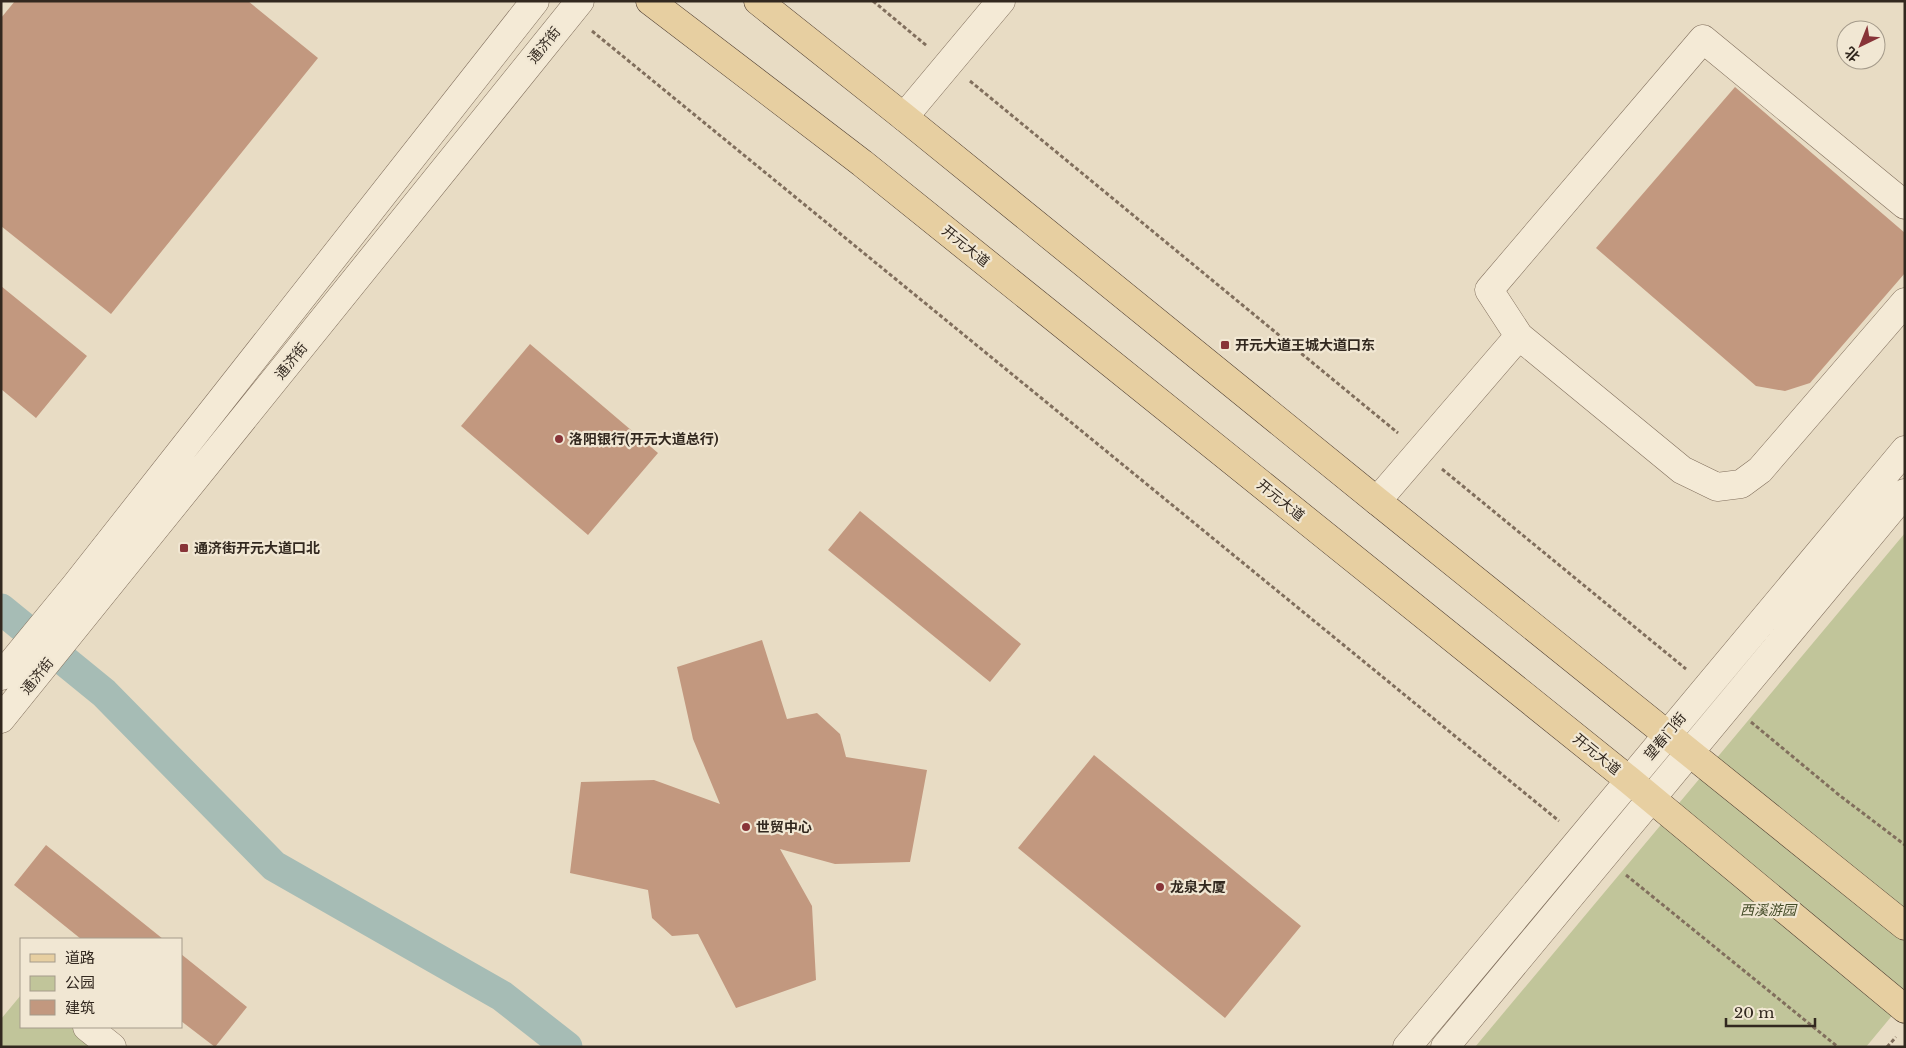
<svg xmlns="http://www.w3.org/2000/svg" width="1906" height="1048" font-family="'Libre Baskerville','Noto Sans SC',serif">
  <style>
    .green { fill: #c1c59a }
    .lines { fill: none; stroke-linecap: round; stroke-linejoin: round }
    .canal { stroke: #a6bcb5; stroke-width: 31 }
    .building { fill: #c2987f }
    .minor-casing { stroke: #816f5d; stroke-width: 29 }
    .major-casing { stroke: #4f3e31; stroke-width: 29 }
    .path { stroke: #816f5d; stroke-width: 3; stroke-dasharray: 4 2.5; stroke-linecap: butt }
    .minor { stroke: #f4ead6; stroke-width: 28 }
    .major { stroke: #e7cfa1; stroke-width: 28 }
    .poi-dot { fill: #883438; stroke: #f1e7d3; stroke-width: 2 }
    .labels { text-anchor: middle; stroke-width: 4.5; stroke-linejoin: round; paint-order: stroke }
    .street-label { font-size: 14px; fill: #32281f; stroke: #f1e7d3 }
    .poi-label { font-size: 14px; font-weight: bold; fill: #32281f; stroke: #f1e7d3; text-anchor: start }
    .park-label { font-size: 14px; font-style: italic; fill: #444c28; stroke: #f1e7d3 }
  </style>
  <rect width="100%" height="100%" fill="#e8dcc4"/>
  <!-- green -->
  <path class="green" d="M1905 533V1000L1866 1047H1475Z
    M21 995V1027H87L112 1047H1V1019Z"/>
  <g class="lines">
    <!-- canal -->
    <path class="canal" d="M1 609 104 693 274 866 502 996 567 1047"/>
  </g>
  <!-- building -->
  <path class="building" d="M15 1H248L318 58 111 314 1 226V18Z
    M1735 87 1905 233V273L1810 383 1785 391 1756 386 1596 248Z
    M1 286 87 356 36 418 1 389Z
    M530 344 658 453 588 535 461 426Z
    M860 511 1021 644 990 682 828 550Z
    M762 640 787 719 817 713 840 734 846 757 927 770 910 862 835 864 780 849 812 906 816 980 736 1008 698 934 672 936 652 918 648 890 570 873 581 782 654 780 720 804 693 739 677 667Z
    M1094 755 1301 926 1225 1018 1018 848Z
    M46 845 163 939H81L14 885Z
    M181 954 247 1007 215 1047 181 1021Z"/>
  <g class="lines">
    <!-- minor casing -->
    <g class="minor-casing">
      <path id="minor" d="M904 117 1001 1
        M1905 205 1703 39 1489 290 1519 336 1682 470 1717 487 1741 484 1760 470 1905 302
        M1377 501 1519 336
        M1 676 75 586 535 1
        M1 719 580 1
        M87 1027 112 1047
        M1407 1047 1905 450
        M1445 1047 1905 493"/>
    </g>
    <!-- major casing -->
    <g class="major-casing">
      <path id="major" d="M650 1 862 163 1629 780 1905 1009
        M758 1 904 117 1377 501 1905 926"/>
    </g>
    <!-- path -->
    <path class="path" d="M873 1 927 46
      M592 31 1559 821
      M970 81 1398 433
      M1442 469 1686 669
      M1751 722 1839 795 1905 845
      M1626 875 1838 1047
      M1887 1047 1896 1037"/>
    <!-- minor -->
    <use href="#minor" class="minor"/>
    <!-- major -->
    <use href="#major" class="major"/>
  </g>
  <!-- markers -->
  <g class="poi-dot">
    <rect x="1220" y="340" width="10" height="10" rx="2.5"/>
    <circle cx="559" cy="439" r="5"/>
    <rect x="179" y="543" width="10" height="10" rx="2.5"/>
    <circle cx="746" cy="827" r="5"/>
    <circle cx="1160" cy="887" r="5"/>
  </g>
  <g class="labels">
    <!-- street labels -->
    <g class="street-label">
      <text transform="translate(544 45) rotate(-51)" y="5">通济街</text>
      <text transform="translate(966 246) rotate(39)" y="5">开元大道</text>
      <text transform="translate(291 361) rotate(-51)" y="5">通济街</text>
      <text transform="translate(1281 500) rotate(39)" y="5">开元大道</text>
      <text transform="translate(37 676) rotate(-51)" y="5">通济街</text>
      <text transform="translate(1665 736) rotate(-50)" y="5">望春门街</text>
      <text transform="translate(1597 754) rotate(39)" y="5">开元大道</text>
    </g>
    <!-- poi labels -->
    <g class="poi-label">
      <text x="1235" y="350">开元大道王城大道口东</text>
      <text x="569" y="444">洛阳银行(开元大道总行)</text>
      <text x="194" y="553">通济街开元大道口北</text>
      <text x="756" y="832">世贸中心</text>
      <text x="1170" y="892">龙泉大厦</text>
    </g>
    <!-- park labels -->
    <g class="park-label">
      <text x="1768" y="915">西溪游园</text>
    </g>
  </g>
  <!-- border -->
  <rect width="1906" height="1048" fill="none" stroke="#32281f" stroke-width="5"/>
  <!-- legend -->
  <rect x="20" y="938" width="162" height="90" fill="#f1e7d3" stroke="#a59b8b"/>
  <rect x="30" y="954" width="25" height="8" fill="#e7cfa1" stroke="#a59b8b"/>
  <text x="65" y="963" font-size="15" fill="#32281f">道路</text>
  <rect x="30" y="976" width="25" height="15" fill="#c1c59a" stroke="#a59b8b"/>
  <text x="65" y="988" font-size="15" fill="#32281f">公园</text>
  <rect x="30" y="1000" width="25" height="15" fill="#c2987f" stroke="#a59b8b"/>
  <text x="65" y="1013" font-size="15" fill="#32281f">建筑</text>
  <!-- north arrow -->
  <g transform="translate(1861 45) rotate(223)"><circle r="24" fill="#f1e7d3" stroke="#a59b8b"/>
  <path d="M0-4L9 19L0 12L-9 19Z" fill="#883438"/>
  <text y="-8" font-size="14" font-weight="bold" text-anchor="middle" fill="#32281f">北</text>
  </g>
  <!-- scale -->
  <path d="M1726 1018v8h89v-8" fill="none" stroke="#32281f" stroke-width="2.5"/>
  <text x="1734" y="1018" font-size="15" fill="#32281f" stroke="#f1e7d3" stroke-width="4" paint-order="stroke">20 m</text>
</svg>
